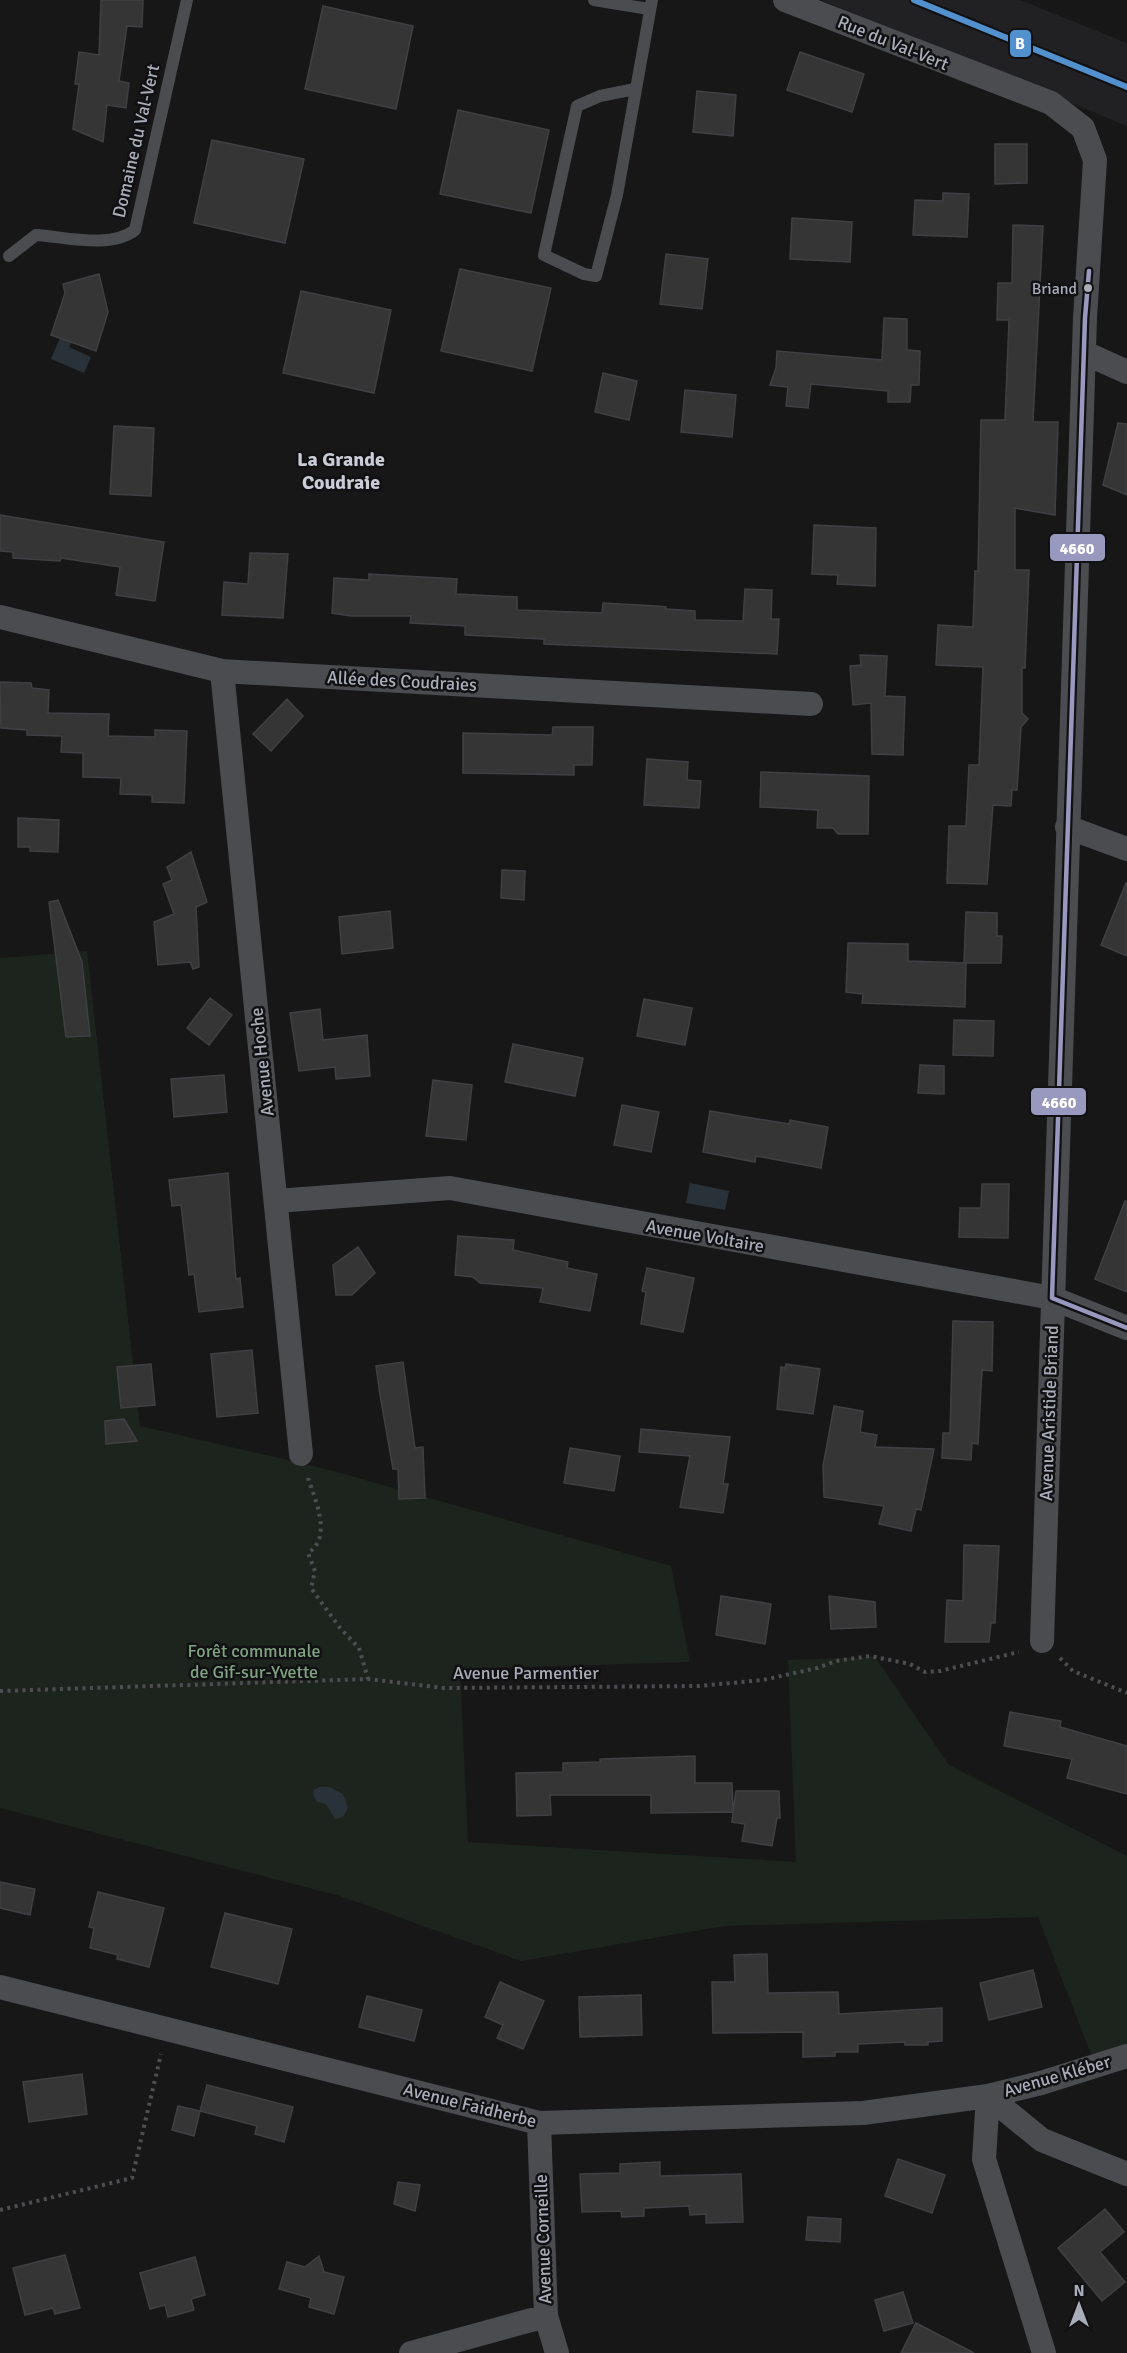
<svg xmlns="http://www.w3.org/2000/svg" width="1127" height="2353" font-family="Signika,sans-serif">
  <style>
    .built { fill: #212123 }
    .green { fill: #1d241e }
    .water { fill: #2a3239 }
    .building { fill: #353536; stroke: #3f4043; stroke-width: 1.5 }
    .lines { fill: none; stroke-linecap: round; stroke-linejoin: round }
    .path { stroke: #4d4e52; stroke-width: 4; stroke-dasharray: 3 4.5; stroke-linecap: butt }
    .service { stroke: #4b4c50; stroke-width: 12 }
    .minor { stroke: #4b4c50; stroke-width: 24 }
    .bus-1-casing { stroke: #111113; stroke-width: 9 }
    .bus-1 { stroke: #9998be; stroke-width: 4.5 }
    .rail-1-casing { stroke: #111113; stroke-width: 10 }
    .rail-1 { stroke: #5291ce; stroke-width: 6 }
    .bus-dot { fill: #a8adb8; stroke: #111113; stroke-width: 2 }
    .labels { text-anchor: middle; stroke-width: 5; stroke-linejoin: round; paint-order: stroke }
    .bus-label { font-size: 16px; fill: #a8adb8; stroke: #111113; text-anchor: end }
    .street-label { font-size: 18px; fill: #a8adb8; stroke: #111113 }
    .park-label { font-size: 18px; fill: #7fa381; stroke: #111113 }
    .neighbourhood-label { font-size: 20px; font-weight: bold; fill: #c9ccd4; stroke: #111113 }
    .line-badge { stroke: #111113; stroke-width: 2 }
    .badge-label { font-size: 16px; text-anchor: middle; font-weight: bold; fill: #fff }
  </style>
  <rect width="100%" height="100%" fill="#171717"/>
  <!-- built -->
  <path class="built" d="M821 0H1020L1127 43V126Z"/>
  <!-- green -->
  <path class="green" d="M87 951 140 1426 326 1469 671 1566 690 1662 460 1669 468 1842 796 1862 788 1660 875 1657 949 1765 1127 1856V2056L1096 2067 1038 1917 724 1926 521 1961 340 1896 0 1808V958Z"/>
  <!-- water -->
  <path class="water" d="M60 338 71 343 69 347 91 357 84 373 51 359Z
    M690 1183 729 1191 725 1210 686 1203Z
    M319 1787H330L343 1794 348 1808 343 1817 335 1819 326 1804 317 1802 313 1794 314 1790Z"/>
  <!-- building -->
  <path class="building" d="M101 0H143L142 27 127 26 119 81 129 83 126 108 107 105 103 142 73 129 79 84H75L79 52 99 55Z
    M323 6 413 26 396 109 305 89Z
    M800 52 864 74 852 112 787 90Z
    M697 91 736 95 733 136 693 132Z
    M458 110 549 130 531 213 440 194Z
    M212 140 304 159 285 243 194 223Z
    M995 144H1027V183L995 184Z
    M943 193 969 194 967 237 913 235 915 200 943 201Z
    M792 218 852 222 850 262 790 259Z
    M1013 225 1043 226 1033 422H1058L1055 515 1015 508V570H1029L1025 668H1022V713L1028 719 1021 727 1017 790H1012L1011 806 993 805 987 884 947 883 949 826H966L969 765H979L983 667 936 665 938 625 973 627 975 571H978L981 420H1005L1009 320H997L998 283H1012Z
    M666 254 708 259 702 309 660 304Z
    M460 269 551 288 532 371 441 351Z
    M99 274 108 312 96 351 51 335 65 293 63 284Z
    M301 291 391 310 374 393 283 373Z
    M884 318 907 319V350L920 351 919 385H911L910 402H888V391L811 384 808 408 786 406 788 387 770 385 776 368 777 351 882 360Z
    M603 373 637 381 629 420 595 412Z
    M685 390 736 395 732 437 681 432Z
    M1118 423 1127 424V495L1103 485Z
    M114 426 154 428 151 496 110 494Z
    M0 515 164 542 155 601 116 595 120 567 61 558 60 561 13 558V552L0 551Z
    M814 525 876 528 875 586 837 584 838 575 812 574Z
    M250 553 288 554 283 618 222 615 224 582 248 584Z
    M369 574 457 579 456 594 517 597V610L602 613 603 603 657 606 666 607V609L695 611V620L743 621 745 589 772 590 771 619H779L777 654 544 644V639L465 635V626L410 623 411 616H351L332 613 334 578 369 580Z
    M860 655 887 656 885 696 905 697 903 755 872 754 871 703 853 705 850 666 861 665Z
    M0 682 31 683 32 688 49 690 48 713 109 714 108 736 155 737V730L187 731 184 803 152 802V795L120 794 121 778 83 777V753L61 752 62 736 27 735V730L1 728Z
    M287 699 303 716 271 751 253 734Z
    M553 727H593L592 765H574V775L463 773V733L552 735Z
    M647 759 688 762 687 780 701 781 699 808 644 805Z
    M761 772 869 776 868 834H838L833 828H817L818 810 760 807Z
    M18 818 59 820 58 852 30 851V847H18Z
    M191 852 207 902 196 907 199 967 193 969 190 962 158 965 154 922 174 914 163 884 172 880 167 867Z
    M502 870 525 871 524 900 501 898Z
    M1126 883H1127V956L1101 945Z
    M58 900 82 962 90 1036 66 1037 49 902Z
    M390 911 393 948 342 954 339 917Z
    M966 912 997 913V936H1002L1001 963H964Z
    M848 943 908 944V961L966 963 965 1007 862 1003 863 994 846 992Z
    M210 998 232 1015 209 1045 187 1028Z
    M644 999 692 1008 685 1045 637 1036Z
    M320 1009 323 1040 367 1035 370 1076 336 1079 335 1067 299 1071 290 1013Z
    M954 1020 994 1021 993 1056 953 1055Z
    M513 1044 583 1058 575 1096 505 1082Z
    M920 1065 944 1066V1094L918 1093Z
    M224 1075 227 1112 174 1117 171 1079Z
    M433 1080 472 1085 466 1140 426 1136Z
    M622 1105 659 1112 651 1152 614 1145Z
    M710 1111 789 1124 790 1120 828 1127 821 1168 756 1156 755 1162 703 1152Z
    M228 1173 235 1268 236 1279 240 1278 243 1307 199 1312 194 1274 189 1275 181 1205 172 1206 169 1180Z
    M982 1184H1009L1008 1238 959 1237 960 1208H981Z
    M1125 1201H1127V1292L1095 1279Z
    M458 1236 514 1240 513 1250 568 1262 567 1268 597 1274 590 1311 540 1302 543 1288 480 1283 473 1277 455 1275Z
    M358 1247 375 1273 352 1295H336L333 1265Z
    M647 1268 694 1278 683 1332 641 1324 646 1292 642 1291Z
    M953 1321 993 1322 992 1371 982 1370 978 1444 972 1443 971 1460 942 1458 943 1433H950Z
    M252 1350 258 1413 217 1417 211 1354Z
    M403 1362 415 1448 423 1447 425 1498 399 1499 398 1469H393L380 1395 376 1366Z
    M151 1364 155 1405 121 1408 117 1367Z
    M786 1364 820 1369 813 1414 777 1409 781 1367 785 1368Z
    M834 1406 863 1411 860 1432 877 1435 875 1447 934 1449 921 1510 916 1509 911 1531 879 1524 884 1506 824 1497 823 1466Z
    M124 1419 137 1441 106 1444 105 1421Z
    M641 1429 730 1437 723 1484H728L723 1513 680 1507 690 1456 639 1452Z
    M570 1448 620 1456 614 1491 564 1483Z
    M964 1545 999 1546 995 1623H991L989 1642H945L947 1600 963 1601Z
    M721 1596 771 1604 765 1644 716 1635Z
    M829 1596 875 1602 876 1627 831 1629Z
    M1010 1712 1061 1721 1060 1727 1127 1746V1794L1067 1778 1072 1759 1004 1746Z
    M695 1756V1783H732L733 1811 736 1791H779L780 1818H777L772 1846 742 1841 745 1824 732 1822 733 1812 651 1813V1795H550L551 1815 517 1816 516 1773 563 1772V1763L600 1762V1759Z
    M0 1882 35 1889 30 1915 0 1908Z
    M98 1892 164 1908 149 1967 117 1959 118 1955 90 1948 94 1928 89 1927Z
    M225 1913 292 1929 278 1984 211 1967Z
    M767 1954 768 1993 838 1992 839 2014 942 2008V2041L928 2042V2045H905V2042L858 2044V2052H835V2056L803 2057V2032L713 2033 712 1982H735L734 1955Z
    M1033 1970 1042 2007 989 2020 980 1983Z
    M500 1982 544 2001 523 2049 497 2038 503 2025 485 2017Z
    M641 1995 642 2035 580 2037 579 1997Z
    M367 1996 422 2010 414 2041 359 2027Z
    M82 2074 87 2114 29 2122 23 2082Z
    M207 2085 293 2107 284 2142 255 2134 257 2126 200 2111Z
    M178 2106 200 2111 194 2136 172 2130Z
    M898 2159 945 2175 932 2213 885 2196Z
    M660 2162V2176L741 2174 743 2222 706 2223V2214L690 2215 689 2206 644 2208V2216L622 2217 621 2211 582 2212 580 2174 620 2173V2164Z
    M398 2182 420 2185 415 2211 394 2204Z
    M1105 2209 1124 2232 1100 2252 1125 2282 1102 2301 1058 2248Z
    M808 2217 841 2219 840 2242 806 2240Z
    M65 2255 80 2308 55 2314 53 2308 25 2315 13 2268Z
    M319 2256 324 2272 344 2277 334 2314 309 2307 311 2298 279 2289 287 2262 305 2267Z
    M195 2257 205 2295 191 2299 194 2310 168 2317 165 2305 150 2309 140 2273Z
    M903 2292 913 2323 884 2331 875 2300Z
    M916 2323 974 2353H901Z"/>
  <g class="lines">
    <!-- path -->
    <path class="path" d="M308 1478C315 1500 333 1537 308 1553L315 1571 311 1588 340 1628 359 1648 368 1679
      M1060 1658 1073 1671 1127 1693
      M0 1691 368 1679 444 1688 699 1686 763 1680 817 1668 836 1661 870 1656 910 1664 925 1672 940 1671 1019 1652
      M0 2210 132 2178 161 2054"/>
    <!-- service -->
    <path class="service" d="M594 0 649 9
      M635 89 600 96 577 106 544 255 584 274 596 276 617 195 652 0
      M9 256 36 235C66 237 111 249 135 230L187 0"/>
    <!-- minor -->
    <path class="minor" d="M785 0 1051 103 1083 128 1095 160 1085 318 1042 1641
      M1085 353 1127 372
      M0 617 222 671 811 704
      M222 671 301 1454
      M1067 827 1127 849
      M276 1201 450 1188 1052 1298 1127 1328
      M0 1987 539 2123 863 2113 988 2096 1041 2083 1127 2056
      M988 2096 984 2159 1044 2353
      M988 2096 1042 2140 1127 2174
      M539 2123 546 2316 557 2353
      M411 2353 546 2316"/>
    <!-- bus-1 casing -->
    <g class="bus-1-casing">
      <path id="bus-1" d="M1089 271 1085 318 1052 1298 1127 1328"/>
    </g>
    <!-- bus-1 -->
    <use href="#bus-1" class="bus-1"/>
    <!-- rail-1 casing -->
    <g class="rail-1-casing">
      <path id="rail-1" d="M914 0 1127 87"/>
    </g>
    <!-- rail-1 -->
    <use href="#rail-1" class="rail-1"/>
  </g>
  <!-- markers -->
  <circle class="bus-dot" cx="1088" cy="288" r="5"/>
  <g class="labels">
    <!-- bus labels -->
    <g class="bus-label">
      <text x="1077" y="294">Briand</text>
    </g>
    <!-- street labels -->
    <g class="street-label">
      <text transform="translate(893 43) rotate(22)" y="6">Rue du Val-Vert</text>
      <text transform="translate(136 141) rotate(-77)" y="6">Domaine du Val-Vert</text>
      <text transform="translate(402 681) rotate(3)" y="6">Allée des Coudraies</text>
      <text transform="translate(262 1062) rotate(-96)" y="6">Avenue Hoche</text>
      <text transform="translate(705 1236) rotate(10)" y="6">Avenue Voltaire</text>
      <text transform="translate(1049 1413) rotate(-88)" y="6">Avenue Aristide Briand</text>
      <text x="526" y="1679">Avenue Parmentier</text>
      <text transform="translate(1057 2076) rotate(-16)" y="6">Avenue Kléber</text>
      <text transform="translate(470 2105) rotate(14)" y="6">Avenue Faidherbe</text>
      <text transform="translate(543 2239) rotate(-92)" y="6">Avenue Corneille</text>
    </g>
    <!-- park labels -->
    <g class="park-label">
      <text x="254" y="1657">Forêt communale<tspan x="254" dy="21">de Gif-sur-Yvette</tspan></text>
    </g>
    <!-- neighbourhood labels -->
    <g class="neighbourhood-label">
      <text x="341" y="466">La Grande<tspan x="341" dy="23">Coudraie</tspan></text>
    </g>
  </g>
  <g class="line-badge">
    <rect x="1009" y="29" width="23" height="29" rx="6" fill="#5291ce"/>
    <rect x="1049" y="533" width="57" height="29" rx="6" fill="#9998be"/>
    <rect x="1030" y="1087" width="57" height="29" rx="6" fill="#9998be"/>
  </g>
  <g class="badge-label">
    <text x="1020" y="49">B</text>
    <text x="1077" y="554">4660</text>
    <text x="1059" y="1108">4660</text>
  </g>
  <!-- north arrow -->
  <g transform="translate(1079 2305)" stroke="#111113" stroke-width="4.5" paint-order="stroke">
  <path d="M0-4.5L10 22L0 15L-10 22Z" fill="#a8adb8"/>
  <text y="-9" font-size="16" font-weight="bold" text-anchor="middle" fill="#a8adb8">N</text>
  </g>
</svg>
